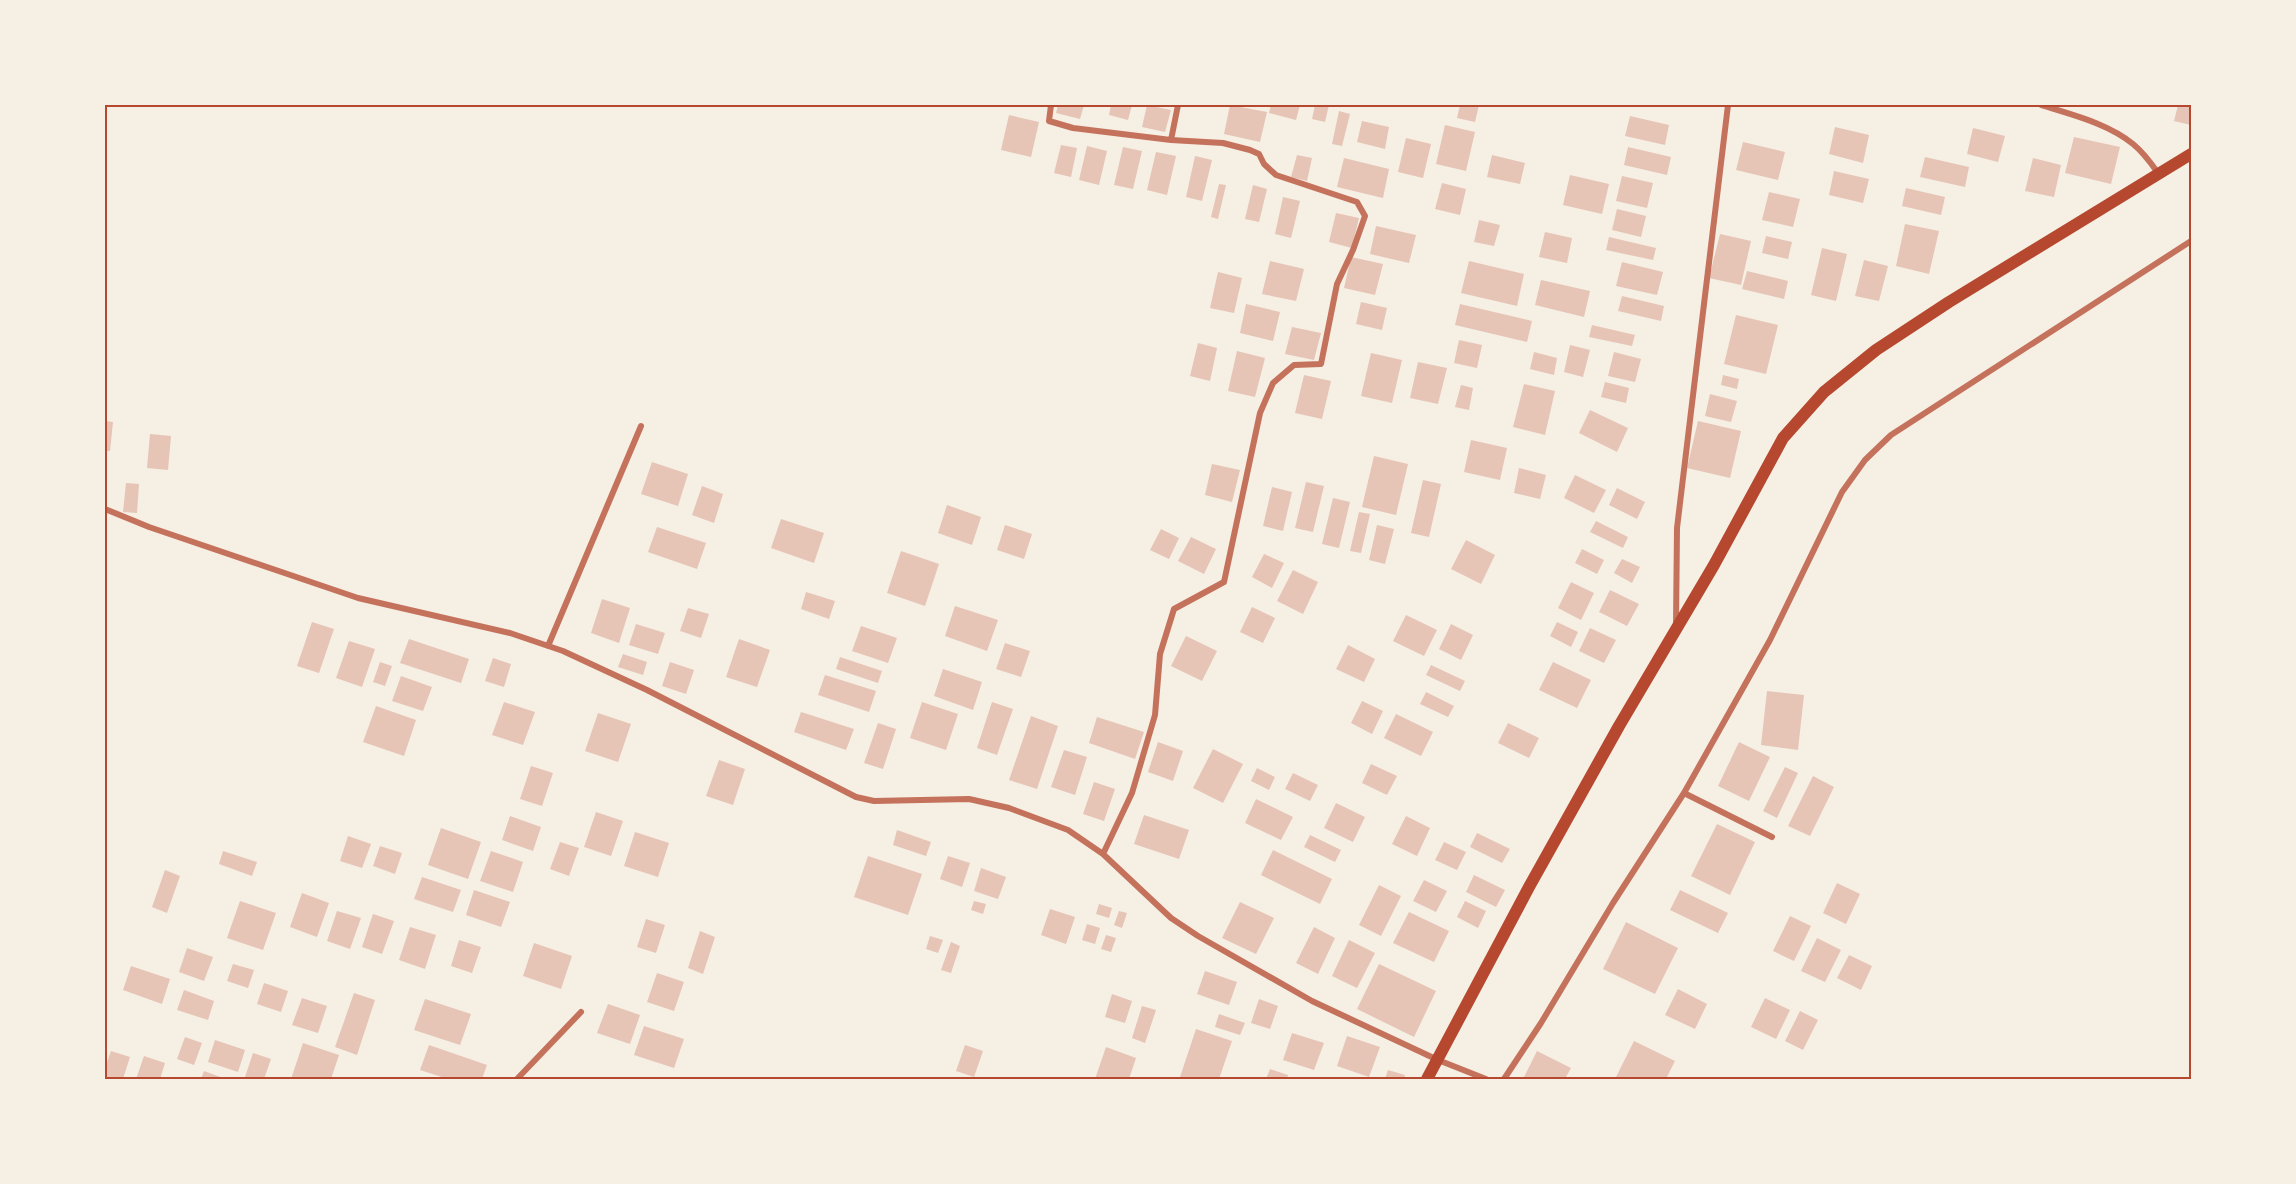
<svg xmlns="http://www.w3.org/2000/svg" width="2296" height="1184" font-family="'Times New Roman',serif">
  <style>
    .building { fill: #e6c5b7 }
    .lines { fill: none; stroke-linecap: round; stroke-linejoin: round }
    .minor { stroke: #c5725c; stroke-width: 6 }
    .secondary { stroke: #b5482f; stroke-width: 12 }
    .neatline { fill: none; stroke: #b5482f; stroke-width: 2 }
  </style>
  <rect width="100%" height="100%" fill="#f6efe4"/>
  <!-- building -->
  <path class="building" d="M1058 105H1084L1080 119 1056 113Z
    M1111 105H1132L1128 120 1109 115Z
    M1147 105 1171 110 1165 132 1142 127Z
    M1230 105 1267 112 1260 142 1224 134Z
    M1271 105H1300L1296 120 1269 113Z
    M1315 105H1329L1325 122 1312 119Z
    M1460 105H1479L1475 122 1457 118Z
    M2178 105H2191V125L2174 121Z
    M1339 111 1350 114 1342 146 1332 144Z
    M1009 115 1039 122 1031 157 1001 150Z
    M1630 116 1669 125 1665 145 1625 136Z
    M1362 121 1389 127 1385 149 1357 142Z
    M1445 125 1475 132 1466 171 1436 164Z
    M1835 127 1869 135 1863 163 1829 154Z
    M1973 128 2005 136 1998 162 1967 154Z
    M2074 137 2120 147 2111 184 2065 173Z
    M1406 138 1431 144 1423 178 1398 172Z
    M1743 142 1785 152 1778 180 1736 170Z
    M1061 145 1077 148 1071 177 1054 173Z
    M1087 146 1107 151 1099 185 1079 180Z
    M1123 147 1142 151 1133 189 1114 185Z
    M1628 147 1671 157 1667 175 1624 165Z
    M1156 152 1176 156 1167 195 1147 190Z
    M1297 155 1312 158 1307 181 1291 177Z
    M1492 155 1525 163 1520 184 1487 177Z
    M1195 156 1212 160 1202 201 1186 197Z
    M1925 157 1969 167 1965 187 1920 177Z
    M1344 158 1389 169 1383 198 1337 187Z
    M2033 158 2061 165 2054 197 2025 191Z
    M1834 171 1869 179 1863 203 1829 195Z
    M1570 175 1609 184 1602 214 1563 205Z
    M1622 176 1653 183 1647 208 1616 201Z
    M1442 183 1466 189 1460 215 1435 209Z
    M1219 184 1226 185 1218 219 1211 217Z
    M1253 185 1267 189 1259 222 1245 219Z
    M1906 188 1945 197 1941 215 1902 206Z
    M1769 192 1800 199 1793 227 1762 220Z
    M1283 197 1300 201 1291 238 1275 234Z
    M1617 209 1646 216 1641 237 1612 230Z
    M1336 213 1359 218 1352 248 1329 242Z
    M1479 220 1500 225 1494 246 1474 242Z
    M1905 224 1939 231 1929 274 1896 266Z
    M1376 226 1416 235 1409 263 1370 254Z
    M1545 232 1572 238 1567 263 1539 257Z
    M1720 234 1751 241 1741 285 1709 278Z
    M1766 236 1792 242 1788 259 1762 253Z
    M1609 237 1656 248 1653 260 1606 250Z
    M1822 248 1847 254 1836 301 1811 295Z
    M1351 257 1383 264 1375 295 1344 288Z
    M1864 260 1888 266 1879 301 1855 296Z
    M1270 261 1304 269 1296 301 1262 294Z
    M1469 261 1524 274 1517 306 1461 293Z
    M1622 262 1663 272 1657 295 1616 286Z
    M1747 271 1788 281 1784 299 1742 289Z
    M1218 272 1242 278 1234 313 1210 308Z
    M1541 280 1590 291 1584 317 1535 305Z
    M1622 296 1664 306 1661 321 1618 311Z
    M1361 302 1387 308 1382 330 1356 324Z
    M1246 304 1280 312 1273 341 1240 333Z
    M1460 304 1532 321 1527 342 1455 325Z
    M1736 315 1778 325 1766 374 1724 364Z
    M1592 325 1635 335 1632 346 1589 337Z
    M1292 327 1321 333 1314 360 1285 354Z
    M1459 340 1482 345 1477 368 1454 363Z
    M1198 343 1217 348 1210 381 1190 376Z
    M1570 345 1590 350 1583 377 1564 372Z
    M1237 351 1265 358 1255 397 1228 391Z
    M1534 352 1557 358 1554 375 1530 369Z
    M1614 352 1641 359 1635 382 1608 376Z
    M1371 353 1402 360 1392 403 1361 396Z
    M1418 362 1447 368 1438 404 1410 398Z
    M1304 375 1331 381 1322 419 1295 413Z
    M1723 375 1739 379 1737 389 1721 385Z
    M1605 382 1629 388 1626 403 1601 397Z
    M1524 384 1555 391 1545 435 1513 427Z
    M1461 385 1473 388 1469 410 1455 407Z
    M1710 394 1737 401 1731 422 1705 416Z
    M1590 410 1628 428 1617 452 1579 433Z
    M105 421 113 422 110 451H105Z
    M1698 421 1741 431 1730 478 1687 468Z
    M150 434 171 436 168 470 147 468Z
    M1471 440 1507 448 1500 480 1464 472Z
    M1374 456 1408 464 1396 515 1362 507Z
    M652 462 688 474 678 506 641 494Z
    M1212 464 1240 470 1232 502 1205 495Z
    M1519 468 1546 475 1540 499 1514 493Z
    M1575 475 1606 490 1594 513 1564 498Z
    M1423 480 1441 484 1429 537 1411 533Z
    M1306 482 1324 486 1313 532 1295 528Z
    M126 483 139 484 137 513 123 512Z
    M702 486 723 494 714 523 692 515Z
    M1272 487 1292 492 1283 531 1263 526Z
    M1617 488 1645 502 1637 519 1609 505Z
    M1333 498 1350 502 1339 548 1322 544Z
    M947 505 981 517 972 545 938 533Z
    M1359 512 1370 514 1361 553 1350 551Z
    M781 519 824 533 814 563 771 548Z
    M1596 521 1628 537 1623 548 1590 532Z
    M1005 525 1032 534 1024 559 997 550Z
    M1377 525 1394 529 1385 564 1369 560Z
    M657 527 706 543 697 569 648 552Z
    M1161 529 1179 538 1169 559 1150 550Z
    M1191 537 1216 549 1204 574 1178 561Z
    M1466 540 1495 555 1481 584 1451 569Z
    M1582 549 1604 560 1597 574 1575 563Z
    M901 551 939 564 925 606 887 593Z
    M1264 554 1284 563 1272 588 1252 577Z
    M1622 559 1640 567 1632 583 1614 573Z
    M1293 570 1318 582 1303 614 1277 601Z
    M1571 582 1594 593 1581 620 1558 608Z
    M1610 590 1639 604 1627 626 1599 612Z
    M806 592 835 601 829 619 801 609Z
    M602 599 630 608 619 643 591 633Z
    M955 606 998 620 987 651 945 636Z
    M1252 607 1275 618 1263 643 1240 632Z
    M688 608 709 614 701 638 680 631Z
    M1406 615 1437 630 1424 656 1393 641Z
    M312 622 334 629 319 673 297 666Z
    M1557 622 1578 632 1571 647 1550 636Z
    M636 624 665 633 658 654 629 645Z
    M1451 624 1473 635 1461 660 1439 649Z
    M861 626 897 638 888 663 852 651Z
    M1590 628 1616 640 1604 663 1579 651Z
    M1186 636 1217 651 1202 681 1171 666Z
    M409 639 469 659 461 683 400 663Z
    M739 639 770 650 757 687 726 677Z
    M349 641 375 649 362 687 336 678Z
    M1005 643 1030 651 1021 677 996 669Z
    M1348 645 1375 659 1364 682 1336 669Z
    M623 654 647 662 643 675 618 667Z
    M840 657 882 671 878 683 836 669Z
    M493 658 511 664 504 687 485 681Z
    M380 662 392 666 385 686 373 682Z
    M670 662 694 670 686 694 662 686Z
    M1553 662 1591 680 1577 708 1539 690Z
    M1431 665 1465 681 1460 691 1426 675Z
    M943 669 982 682 973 710 934 696Z
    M825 675 876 691 869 712 818 695Z
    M401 676 432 687 423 711 392 701Z
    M1767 691 1804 695 1798 750 1761 745Z
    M1426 692 1454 706 1448 717 1420 704Z
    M1362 701 1383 711 1372 734 1351 723Z
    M504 702 535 712 523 745 492 735Z
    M922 702 958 714 946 750 910 738Z
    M992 702 1013 709 997 755 977 748Z
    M376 706 416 720 404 756 363 742Z
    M801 712 854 729 846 750 794 732Z
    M598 713 631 724 618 762 585 751Z
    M1396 714 1433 732 1421 756 1384 738Z
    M1031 716 1058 726 1037 789 1009 780Z
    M1097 717 1144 732 1135 759 1089 743Z
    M878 723 896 729 883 769 864 763Z
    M1508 723 1539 738 1529 758 1498 743Z
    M1158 742 1183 751 1173 781 1148 772Z
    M1739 742 1770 757 1749 801 1718 786Z
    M1213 749 1243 764 1223 803 1193 788Z
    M1064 750 1087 757 1075 795 1051 787Z
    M719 760 745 769 733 805 706 796Z
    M1371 764 1397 776 1387 795 1362 783Z
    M531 766 553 773 542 806 520 799Z
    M1785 767 1798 773 1777 818 1763 811Z
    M1257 768 1275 777 1269 790 1251 781Z
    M1293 773 1318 785 1310 801 1285 789Z
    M1813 776 1834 787 1810 836 1788 826Z
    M1094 782 1115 789 1104 821 1083 814Z
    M1256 799 1293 817 1281 840 1245 823Z
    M1336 803 1365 817 1353 842 1324 828Z
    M596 812 623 821 611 856 584 847Z
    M1144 815 1189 830 1179 859 1134 844Z
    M510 816 541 827 533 851 502 840Z
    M1406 816 1430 828 1417 856 1392 844Z
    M1717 824 1755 842 1730 895 1691 876Z
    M441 828 481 842 468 879 428 865Z
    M897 830 931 842 926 856 893 845Z
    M635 832 669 843 658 877 624 866Z
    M1477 833 1510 849 1502 863 1470 847Z
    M1310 835 1341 850 1335 862 1304 847Z
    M348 836 371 844 362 868 340 861Z
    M560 842 579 848 569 876 550 869Z
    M1444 842 1466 852 1457 870 1435 860Z
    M380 846 402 853 395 874 373 866Z
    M1273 850 1332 879 1320 904 1261 875Z
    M223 851 257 862 252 876 219 864Z
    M491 851 523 862 513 892 480 881Z
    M868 856 922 874 908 915 854 897Z
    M948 856 970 863 962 887 940 879Z
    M981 868 1006 877 998 899 974 891Z
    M165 870 180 876 167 913 152 907Z
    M1474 875 1505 890 1496 907 1466 892Z
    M422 877 461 890 453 912 414 899Z
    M1424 880 1447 891 1436 912 1413 901Z
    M1837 883 1860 894 1846 924 1823 913Z
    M1379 885 1401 896 1381 936 1359 925Z
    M474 890 510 902 501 927 466 915Z
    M1680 890 1728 913 1718 933 1670 910Z
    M302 893 329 903 317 937 290 927Z
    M240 901 276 913 263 950 227 938Z
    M974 901 986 904 983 914 971 910Z
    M1465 901 1486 911 1478 928 1457 917Z
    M1240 902 1274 918 1256 954 1222 938Z
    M1099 904 1112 908 1109 918 1096 914Z
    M1050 909 1075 917 1066 944 1041 935Z
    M337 911 361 918 350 949 327 941Z
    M1119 911 1127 913 1122 928 1114 925Z
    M1409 912 1449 931 1434 962 1393 943Z
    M373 914 394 921 382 954 362 947Z
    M1790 916 1811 926 1794 961 1773 951Z
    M646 919 665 925 656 953 637 947Z
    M1626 922 1678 948 1655 994 1603 969Z
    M1087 924 1100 928 1095 944 1082 940Z
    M410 927 436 935 425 969 399 960Z
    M1314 927 1335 938 1318 974 1296 963Z
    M700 931 715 937 703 974 688 968Z
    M1106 935 1116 938 1111 952 1101 949Z
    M930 936 943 940 938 953 926 949Z
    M1817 938 1841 950 1825 982 1801 971Z
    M459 940 481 947 472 973 451 966Z
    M1349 940 1375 953 1357 988 1332 976Z
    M951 942 960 946 951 973 941 970Z
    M534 943 572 956 561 989 523 976Z
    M187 948 213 957 204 981 179 972Z
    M1849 955 1872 966 1861 990 1837 978Z
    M233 964 254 970 248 988 227 981Z
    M1379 964 1436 991 1414 1037 1357 1009Z
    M131 966 170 979 162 1004 123 990Z
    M1205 971 1237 982 1229 1005 1197 994Z
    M657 973 684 982 674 1011 647 1002Z
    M264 983 288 991 281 1012 257 1004Z
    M1678 989 1707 1004 1695 1029 1665 1015Z
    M184 990 214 1001 208 1020 177 1010Z
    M354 993 375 1000 357 1055 335 1047Z
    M1112 994 1132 1001 1125 1023 1105 1017Z
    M302 998 327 1006 318 1033 292 1025Z
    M1765 998 1790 1010 1776 1039 1751 1027Z
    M425 999 471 1014 460 1045 414 1030Z
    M1259 999 1278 1006 1270 1029 1251 1023Z
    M608 1004 640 1015 630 1044 597 1033Z
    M1142 1006 1156 1010 1145 1043 1132 1038Z
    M1800 1011 1818 1020 1803 1050 1785 1041Z
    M1219 1014 1245 1023 1240 1035 1215 1027Z
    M644 1026 684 1039 674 1068 634 1055Z
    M1196 1029 1232 1041 1219 1079H1186L1180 1077Z
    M1292 1033 1324 1043 1314 1070 1283 1060Z
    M1347 1036 1380 1047 1369 1077 1337 1066Z
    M185 1037 202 1043 194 1065 177 1059Z
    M215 1040 245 1050 238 1072 208 1062Z
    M1634 1041 1675 1061 1666 1079H1615Z
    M303 1043 339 1055 331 1079H291Z
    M429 1045 487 1065 482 1079H448L420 1070Z
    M965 1045 983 1051 974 1077 956 1071Z
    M1106 1047 1136 1058 1129 1079H1095Z
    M111 1051 130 1057 123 1079H105V1068Z
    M1537 1051 1571 1068 1565 1079H1523Z
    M253 1053 271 1059 264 1079 245 1077Z
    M144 1056 165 1063 160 1079H136Z
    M1270 1069 1288 1075 1287 1079H1266Z
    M1388 1070 1405 1075 1404 1079H1385Z
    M204 1071 226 1079H201Z"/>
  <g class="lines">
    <!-- minor -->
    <path class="minor" d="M1051 105 1049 121 1073 128 1171 140 1223 143 1250 150 1259 154 1264 164 1276 175 1357 202 1365 216 1353 250 1337 284 1321 364 1294 365 1273 383 1260 413 1224 582 1174 609 1160 654 1155 715 1132 793 1103 854
      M2041 105C2072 115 2107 123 2133 144 2143 152 2151 163 2158 173
      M1171 140 1178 105
      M105 509 149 527 358 598 510 633 563 651 647 690 856 797 874 801 969 799 1009 808 1068 830 1103 854 1171 918 1198 936 1312 1001 1438 1060 1486 1079
      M1676 624 1677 528 1728 105
      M548 646 641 426
      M1684 793 1772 837
      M517 1079 581 1012
      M1504 1079 1541 1023 1613 903 1684 793 1770 640 1842 492 1865 460 1891 435 2191 241"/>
    <!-- secondary -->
    <path class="secondary" d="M1427 1079 1529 887 1619 726 1714 565 1783 438 1824 392 1876 350 1949 302 2191 154"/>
  </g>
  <!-- border -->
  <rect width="2296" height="1184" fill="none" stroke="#f6efe4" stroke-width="213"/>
  <rect x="106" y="106" width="2084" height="972" class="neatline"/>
</svg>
